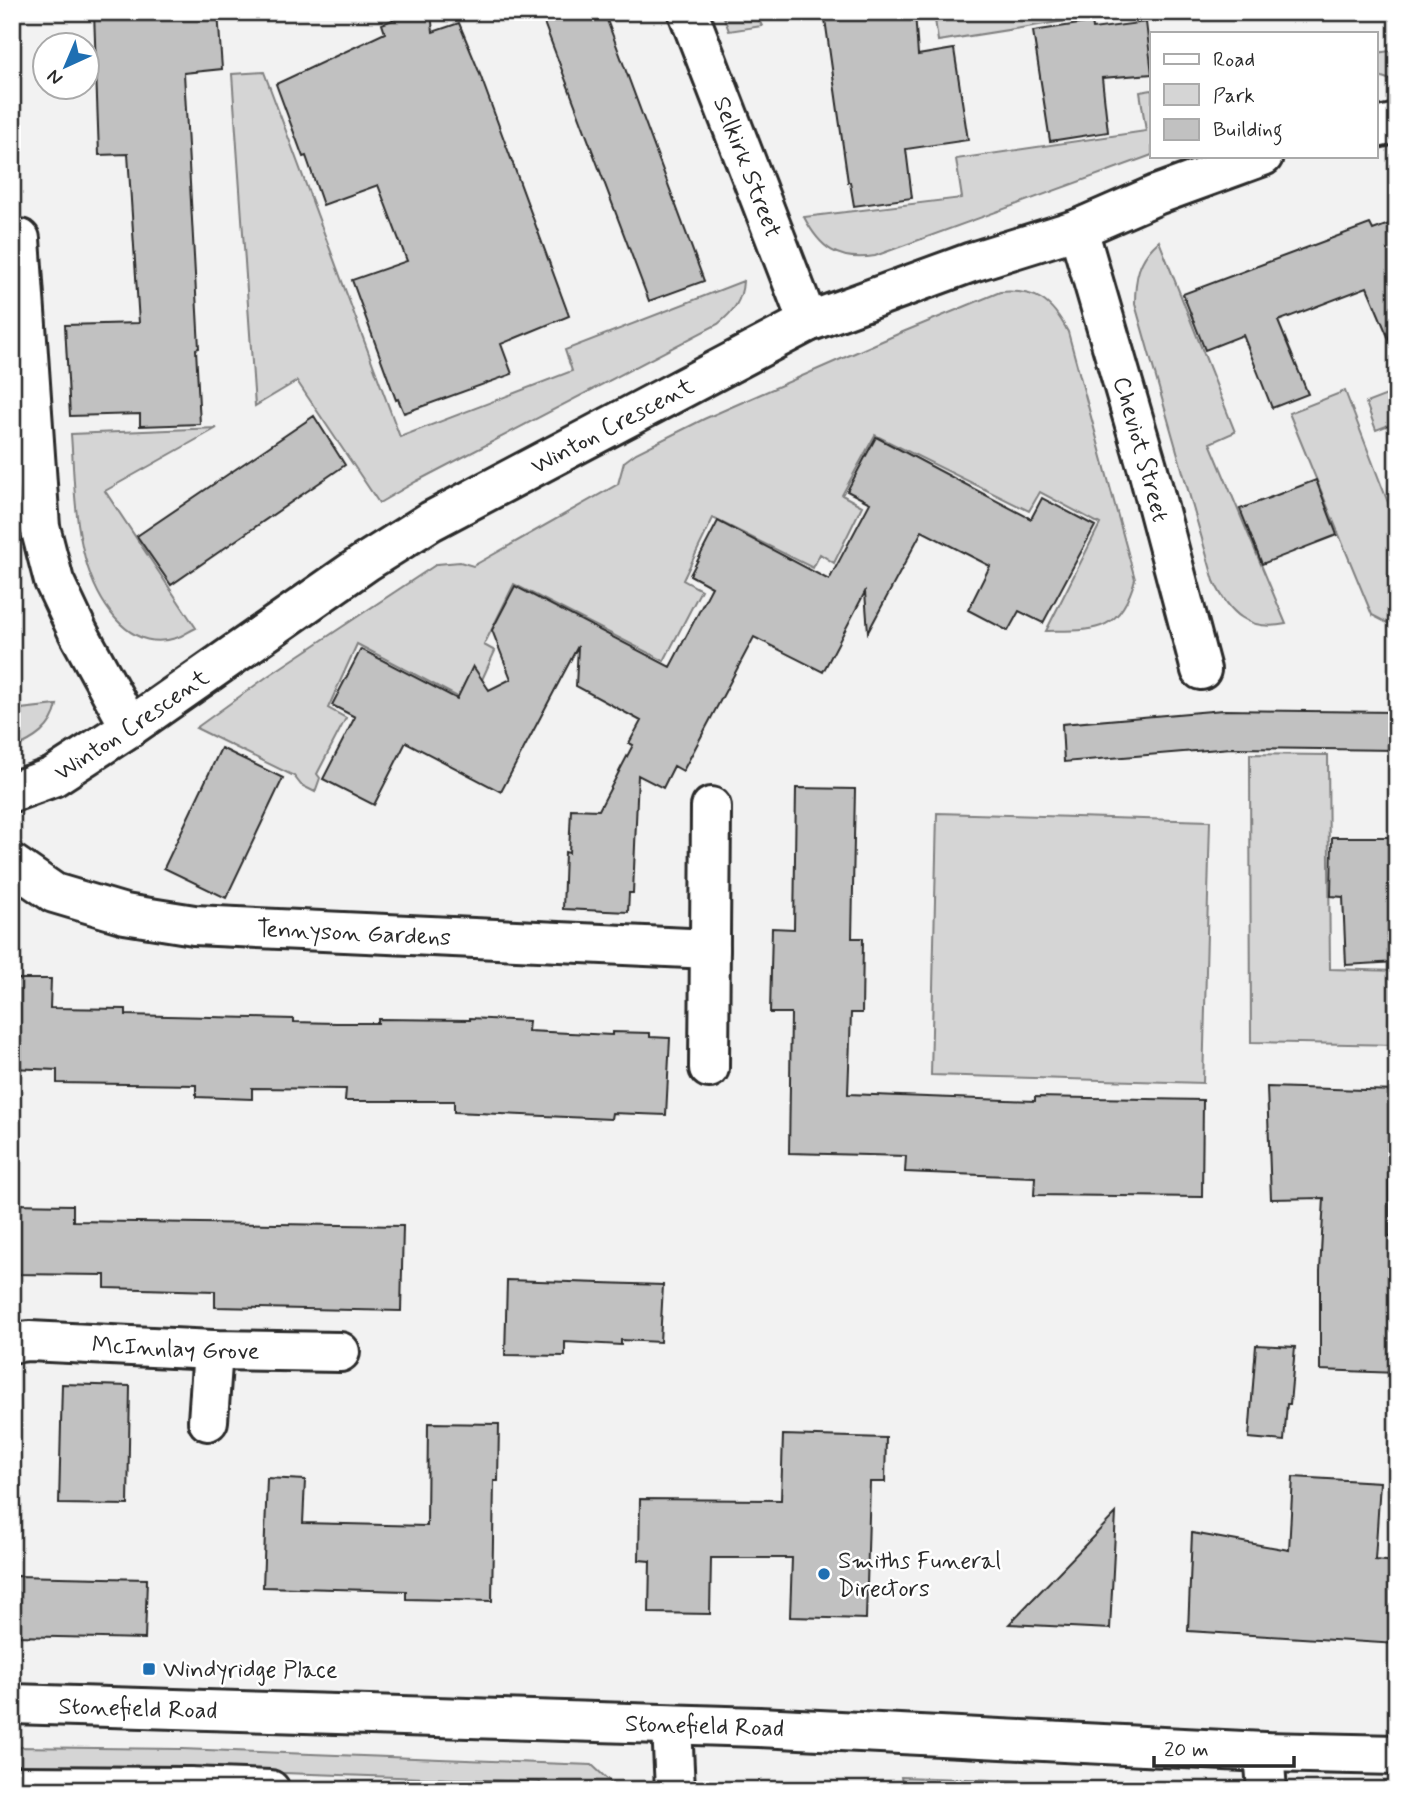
<svg xmlns="http://www.w3.org/2000/svg" width="1409" height="1802" font-family="Mynerve,sans-serif">
  <style>
    .green { fill: #d5d5d5; stroke: #808080; stroke-width: 2 }
    .building { fill: #c1c1c1; stroke: #2b2b2b; stroke-width: 2 }
    .lines { fill: none; stroke-linecap: round; stroke-linejoin: round }
    .street-casing { stroke: #2b2b2b; stroke-width: 44 }
    .secondary-casing { stroke: #2b2b2b; stroke-width: 44 }
    .street { stroke: #fff; stroke-width: 38 }
    .secondary { stroke: #fff; stroke-width: 38 }
    .poi-dot { fill: #1f6fb2; stroke: #fff; stroke-width: 2.5 }
    .labels { text-anchor: middle; stroke-width: 5; stroke-linejoin: round; paint-order: stroke }
    .street-label { font-size: 24px; fill: #2b2b2b; stroke: #fff }
    .poi-label { font-size: 24px; fill: #2b2b2b; stroke: #fff; text-anchor: start }
  </style>
  <rect width="100%" height="100%" fill="#f2f2f2"/>
  <filter id="ink" filterUnits="userSpaceOnUse"><feTurbulence type="fractalNoise" baseFrequency=".0143" numOctaves="2"/><feDisplacementMap in="SourceGraphic" scale="14" xChannelSelector="R" yChannelSelector="G"/><feConvolveMatrix kernelMatrix="1 2 1 2 8 2 1 2 1" color-interpolation-filters="sRGB"/></filter>
  <g filter="url(#ink)">
    <!-- green -->
    <path class="green" d="M722 12H755L762 26 729 31Z
      M934 12H1122L938 41Z
      M1397 50V82L1376 75V53Z
      M264 72 400 437 572 371 565 350 743 281C742 301 733 312 718 324L417 481 379 503 297 381 255 406 232 74Z
      M1152 90V155L875 256C838 262 820 248 804 217L962 198 956 159 1146 131 1140 92Z
      M1159 241 1235 432 1210 443 1286 624C1249 632 1229 613 1214 581L1135 304C1135 278 1138 259 1159 241Z
      M1000 292C1036 289 1052 301 1068 332L1135 579C1120 634 1094 630 1046 631L1100 524 1040 492 1029 511 875 435 842 495 862 506 834 563 820 554 813 568 713 518 683 580 701 590 664 661 514 584 484 645 495 651 471 704 357 644 328 708 346 718 317 774 320 778 315 792 301 785 294 776 196 728 268 676 437 564 460 562 473 566 618 484 624 462 636 453 704 419 898 334Z
      M1397 378V422L1376 430 1366 403 1395 392 1390 380Z
      M1345 391 1394 518 1397 517V628L1372 615 1289 413Z
      M217 428 105 491 196 628C189 631 183 636 176 638 126 654 96 598 85 558 74 518 74 475 71 434Z
      M57 705C52 729 34 740 12 749V710Z
      M1250 754 1328 755 1330 969 1397 971V1045L1251 1042Z
      M937 813 1210 821 1203 1083 931 1075Z
      M12 1747 181 1749 592 1765 619 1790H541L540 1782 283 1773 12 1768Z
      M901 1777 1158 1785 1186 1790H903Z"/>
    <!-- building -->
    <path class="building" d="M94 12H218L222 69 184 73 199 348 196 349 200 424 140 426V414L70 416 65 325 139 323 128 154 99 155Z
      M413 12H431L433 32 459 23 478 69 569 316 501 344 512 374 404 413 398 399 396 400 352 280 407 261 378 185 323 205 306 156 303 157 276 84 385 33 382 24Z
      M540 12H604L704 281 649 301Z
      M824 12H915L918 55 954 49 968 140 906 149 912 198 854 206 850 182H848Z
      M1092 22 1093 29 1146 22 1152 74 1102 78 1108 132 1050 141 1033 31Z
      M1397 221V358L1367 287 1278 321 1308 394 1272 408 1243 335 1205 350 1183 294 1370 224 1373 230Z
      M314 416 345 465 171 585 137 536Z
      M876 437 1031 519 1042 498 1095 526 1043 623 1019 611 1008 631 968 610 990 566 922 531 868 632 865 592 823 672 754 637 683 771 674 766 663 788 638 775 633 893H629L628 912 563 909 565 852 569 853 571 809 599 810 633 745 629 743 641 721 576 686 578 646 501 792 406 742 374 805 323 779 355 717 332 705 361 649 457 699 473 666 489 690 511 679 492 630 515 586 670 667 712 587 690 575 718 521 829 580 870 503 847 491Z
      M1316 480 1337 535 1262 564 1240 509Z
      M1223 710 1397 712V750L1231 748 1064 762 1062 724Z
      M221 748 283 778 226 898 164 868Z
      M796 788 855 789 852 938H863L862 1013H851L848 1094 1035 1101V1097L1203 1100 1202 1197 1034 1195 1035 1177 905 1172 906 1156 789 1153 791 1013H770L772 928 794 929Z
      M1332 837H1397V962L1346 965 1343 897 1331 896Z
      M12 979H51L50 1008 126 1009V1015L294 1019V1022L336 1023H378V1019L470 1020V1018L529 1021 528 1031 612 1035V1032L650 1033V1037L670 1038 666 1115 612 1113 611 1119 454 1112V1101H345L346 1089 252 1088V1099L196 1097V1085L57 1083V1070L12 1068Z
      M1267 1087 1397 1091V1152H1389V1236H1397V1373L1320 1370V1271L1324 1198 1271 1199Z
      M12 1204 73 1205V1221L403 1226 401 1311 215 1307V1291L105 1288V1275L12 1274Z
      M507 1280 663 1285 660 1342 621 1340V1345L565 1342V1356L505 1355Z
      M1256 1345 1295 1347 1290 1404H1287L1284 1441 1249 1438Z
      M62 1384 130 1386 128 1505 59 1504Z
      M428 1423 499 1424 498 1481H494L492 1601 406 1599V1591L263 1587 267 1478 305 1480 303 1523 427 1526Z
      M783 1435 886 1438 885 1482H870L866 1619 790 1617 792 1558H711L710 1614 649 1613 650 1561 639 1560 640 1499 781 1500Z
      M1293 1477 1380 1482 1375 1560 1397 1562V1644L1188 1631 1192 1533 1289 1550Z
      M1116 1513 1110 1629 1009 1624Z
      M16 1576 147 1579 145 1639 15 1636Z"/>
    <g class="lines">
      <!-- street casing -->
      <g class="street-casing">
        <g id="street">
          <path id="s1" d="M688 12 808 322"/>
          <path d="M1376 128 1397 123"/>
          <path id="s2" d="M1078 229 1147 466 1201 670"/>
          <path d="M12 239H20L40 527 54 581 78 632 130 727"/>
          <path id="s3" d="M12 792 53 777 130 727 366 562 431 521 808 322 972 262 1078 229 1156 195 1263 156"/>
          <path id="s4" d="M12 864 54 893 125 914 194 925 710 949"/>
          <path d="M709 1068 711 807"/>
          <path id="s5" d="M12 1343 29 1341 213 1350 340 1352"/>
          <path d="M208 1421 213 1350"/>
          <path d="M672 1725 675 1790"/>
          <path d="M1264 1752 1267 1790"/>
          <path d="M12 1786 189 1787"/>
          <path d="M190 1790 189 1787 270 1790"/>
        </g>
      </g>
      <!-- secondary casing -->
      <g class="secondary-casing">
        <g id="secondary">
          <path id="s6" d="M12 1704 759 1727 1264 1752 1397 1755"/>
        </g>
      </g>
      <!-- street -->
      <use href="#street" class="street"/>
      <!-- secondary -->
      <use href="#secondary" class="secondary"/>
    </g>
  </g>
  <!-- markers -->
  <g class="poi-dot">
    <circle cx="824" cy="1574" r="7"/>
    <rect x="142" y="1662" width="14" height="14" rx="3.5"/>
  </g>
  <g class="labels">
    <!-- street labels -->
    <g class="street-label">
      <text dy="8" stroke="none"><textPath href="#s1" startOffset="166">Selkirk Street</textPath></text>
      <text dy="8" stroke="none"><textPath href="#s3" startOffset="705">Winton Crescent</textPath></text>
      <text dy="8" stroke="none"><textPath href="#s2" startOffset="229">Cheviot Street</textPath></text>
      <text dy="8" stroke="none"><textPath href="#s3" startOffset="138">Winton Crescent</textPath></text>
      <text dy="8" stroke="none"><textPath href="#s4" startOffset="355">Tennyson Gardens</textPath></text>
      <text dy="8" stroke="none"><textPath href="#s5" startOffset="164">McInnlay Grove</textPath></text>
      <text dy="8" stroke="none"><textPath href="#s6" startOffset="126">Stonefield Road</textPath></text>
      <text dy="8" stroke="none"><textPath href="#s6" startOffset="693">Stonefield Road</textPath></text>
    </g>
    <!-- poi labels -->
    <g class="poi-label">
      <text x="838" y="1568">Smiths Funeral<tspan x="838" dy="28">Directors</tspan></text>
      <text x="163" y="1677">Windyridge Place</text>
    </g>
  </g>
  <!-- margin -->
  <rect width="1409" height="1802" fill="none" stroke="#fff" stroke-width="42"/>
  <rect x="21" y="21" width="1367" height="1760" fill="none" stroke="#2b2b2b" stroke-width="2.5" filter="url(#ink)"/>
  <!-- legend -->
  <rect x="1150" y="32" width="228" height="126" fill="#ffffff" stroke="#aaaaaa" stroke-width="2"/>
  <rect x="1164" y="54" width="35" height="10" fill="#ffffff" stroke="#aaaaaa" stroke-width="2"/>
  <text x="1213" y="66" font-size="21" fill="#2b2b2b">Road</text>
  <rect x="1164" y="84" width="35" height="21" fill="#d5d5d5" stroke="#aaaaaa" stroke-width="2"/>
  <text x="1213" y="102" font-size="21" fill="#2b2b2b">Park</text>
  <rect x="1164" y="119" width="35" height="21" fill="#c1c1c1" stroke="#aaaaaa" stroke-width="2"/>
  <text x="1213" y="136" font-size="21" fill="#2b2b2b">Building</text>
  <!-- north arrow -->
  <g transform="translate(66 66) rotate(224)"><circle r="33" fill="#ffffff" stroke="#aaaaaa" stroke-width="2"/>
  <path d="M0-5L12 26L0 18L-12 26Z" fill="#1f6fb2"/>
  <text y="-10" font-size="19" font-weight="bold" text-anchor="middle" fill="#2b2b2b">N</text>
  </g>
  <!-- scale -->
  <path d="M1154 1756v10h140v-10" fill="none" stroke="#2b2b2b" stroke-width="3.5"/>
  <text x="1164" y="1756" font-size="21" fill="#2b2b2b" stroke="#ffffff" stroke-width="5" paint-order="stroke">20 m</text>
</svg>
